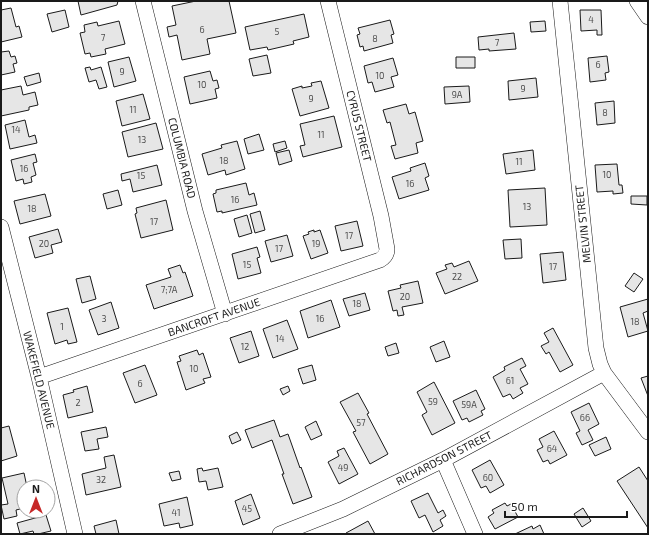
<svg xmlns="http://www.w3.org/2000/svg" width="649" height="535" font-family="'Exo 2',sans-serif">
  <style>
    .building { fill: #e6e6e6; stroke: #1a1a1a }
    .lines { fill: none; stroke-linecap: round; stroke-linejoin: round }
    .minor-casing { stroke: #1a1a1a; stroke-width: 16 }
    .minor { stroke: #fff; stroke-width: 15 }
    .labels { text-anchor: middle; stroke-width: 3; stroke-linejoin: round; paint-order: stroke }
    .number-label { font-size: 9px; fill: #4d4d4d }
    .street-label { font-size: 11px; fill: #1a1a1a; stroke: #fff }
  </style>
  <rect width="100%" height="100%" fill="#fff"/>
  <!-- building -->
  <path class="building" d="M78 1H118L117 5 81 15Z
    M196 1H229L236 33 207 39 210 54 182 60 177 35 169 37 167 27 176 25 172 6Z
    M11 8 16 27 19 26 22 37 1 42V10Z
    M65 10 69 27 52 32 47 14Z
    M580 10H601L602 35H597V30L581 31Z
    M304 14 309 37 293 41 294 44 268 50 267 47 250 50 245 27Z
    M390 20 394 34 391 35 393 43 364 51 363 46 360 47 357 35 360 34 358 28Z
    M119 21 125 44 105 49 106 54 91 57 90 53 85 54 80 33 85 32 84 25 97 22 98 26Z
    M545 21 546 31 531 32 530 22Z
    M514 33 516 49 489 51V49L479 50 478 37Z
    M9 51 11 57 15 56 17 63 13 64 15 72 1 75V52Z
    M267 55 271 73 253 76 249 59Z
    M607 56 609 72 605 73 606 80 590 82 588 58Z
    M129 57 136 81 114 87 108 62Z
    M456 57H475V68H456Z
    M393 58 398 75 391 77 394 87 375 92 372 82 368 83 364 66Z
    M90 67 91 70 101 67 107 87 99 89 96 80 89 82 85 68Z
    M210 71 213 81 217 80 219 88 215 89 217 98 190 104 184 77Z
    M39 73 41 82 27 86 24 77Z
    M536 78 538 97 509 100 508 81Z
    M321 81 329 108 300 116 292 89 302 86V88L312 86 311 83Z
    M21 86 23 95 35 92 38 105 29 107V110L1 116V90Z
    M469 86 470 102 445 104 444 87Z
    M143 94 150 119 122 126 116 101Z
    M614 101 615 123 597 125 595 103Z
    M406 104 409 114 415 112 423 141 416 143 418 153 395 159 391 146 396 145 390 122 387 123 383 110Z
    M334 116 342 147 303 157 300 146 305 145 300 124Z
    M25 120 29 137 35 135 37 143 10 149 5 125Z
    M156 123 163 149 128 157 122 132Z
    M259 134 264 150 248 154 244 139Z
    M237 141 245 169 226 175 225 170 208 175 202 154 222 148 221 145Z
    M285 141 287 148 275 152 273 144Z
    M289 150 292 161 279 165 276 153Z
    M533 150 535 170 506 174 503 154Z
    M35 154 37 162 33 163 36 175 31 177 32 182 24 184 23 179 16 181 11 160Z
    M425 163 429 176 425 178 429 190 399 199 392 177 411 171 410 168Z
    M617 164 619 185H622L623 193 613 194V191L597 192 595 165Z
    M157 165 162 185 133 192 130 179 122 181 121 174Z
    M246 183 249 195 254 193 257 205 222 213V211L217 212 213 194 216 193V190Z
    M545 188 547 225 510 227 508 190Z
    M118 190 122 205 107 209 103 194Z
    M45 194 51 216 20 224 14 201Z
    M631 196H647V205L631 204Z
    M166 200 173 230 141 238 135 214 137 213 136 208Z
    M260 211 265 230 255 233 250 214Z
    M247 215 252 233 239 237 234 219Z
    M357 221 363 246 341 251 335 226Z
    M58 229 62 242 51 245 53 253 35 258 29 237Z
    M314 230V232L320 230 328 253 311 259 303 236 309 234 308 232Z
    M287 235 293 256 271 262 265 241Z
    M521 239 522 258 505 259 503 240Z
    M257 247 260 257 257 258 261 273 238 279 232 254Z
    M563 252 566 280 543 283 540 254Z
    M469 261 478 281 445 294 436 273 447 269 445 265 452 263 454 267Z
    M180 265 183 273 185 272 193 296 154 309 146 285 171 277 168 269Z
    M634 273 643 279 634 292 625 286Z
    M90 276 96 299 82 303 76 279Z
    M418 281 423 303 402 307 404 315 398 316 397 310 393 311 388 291 401 288 400 285Z
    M365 293 370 310 349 316 343 299Z
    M648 299V311L643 313 648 331 628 337 620 307Z
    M331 300 340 327 308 338 300 311Z
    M111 302 119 328 98 335 89 310Z
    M68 308 77 342 68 344 67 340 55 344 47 313Z
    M287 320 298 349 273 358 263 329Z
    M553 328 573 365 560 372 549 352 546 354 541 346 549 342 544 333Z
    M251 331 259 356 239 363 230 338Z
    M444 341 450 357 436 362 430 347Z
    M396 343 399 353 388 356 385 347Z
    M197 350 199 355 203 353 211 377 203 379 205 383 186 390 177 362 181 361 179 356Z
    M522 358 526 366 520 369 528 384 520 388 523 393 513 399 510 394 503 397 493 377 505 370 504 367Z
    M145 365 157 395 135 403 123 373Z
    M312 365 316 380 303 384 298 369Z
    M648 376V396L641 378Z
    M434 382 455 423 432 435 422 415 427 412 417 392Z
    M87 386 93 412 68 418 63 395 74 392 73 390Z
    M288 386 290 391 283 395 280 389Z
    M476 390 485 409 481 411 483 415 469 422 467 418 462 420 453 401Z
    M358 393 369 413 367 414 388 454 370 464 353 432 356 431 340 402Z
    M589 403 599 424 588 430 593 440 582 445 576 433 580 431 571 412Z
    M274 420 280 437 288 434 300 468 301 467 312 497 293 504 282 474H284L272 440 252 448 245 430Z
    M316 421 322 435 311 440 305 427Z
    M9 426 17 456 1 461V428Z
    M106 427 108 437 97 439 99 449 85 451 81 432Z
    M554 431 567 455 550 464 548 460 543 462 537 450 543 447 539 439Z
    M237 432 241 440 232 444 229 436Z
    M606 437 611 449 595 456 589 445Z
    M344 448 358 474 339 484 328 462 339 456 337 451Z
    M114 455 121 487 86 495 82 474 106 468 104 457Z
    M490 460 504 485 490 493 486 486 481 488 472 470Z
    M639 467 648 481V528L617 481Z
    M202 468 203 471 218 468 223 487 208 490 206 481 199 482 197 469Z
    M179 471 181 479 172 481 169 473Z
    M24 473 27 487H24V508L16 510 17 516 4 519 1 505 8 504 2 478Z
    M428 493 438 513 443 510 446 516 440 520 443 526 433 532 425 515 419 518 411 501Z
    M251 494 260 518 243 525 235 501Z
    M187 497 193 525 180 528 179 523 164 526 159 504Z
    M505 503 507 506 511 504 518 517 495 529 488 517 494 513 492 510Z
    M583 508 591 521 582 527 574 514Z
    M46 515 51 531 38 534H34L33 531 20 534 17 523Z
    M116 520 119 534H96L94 526Z
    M368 521 375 534H346V533Z
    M540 525 544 534H515L532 526 533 529Z"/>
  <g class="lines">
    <!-- minor casing -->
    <g class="minor-casing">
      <path id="minor" d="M143 1 195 211 225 314
        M560 1 596 348 600 364 604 373 648 432
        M637 1 648 17
        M1 227 39 377 75 534
        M39 377 380 260C385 257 387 254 387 249L381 216 328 1
        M443 460 475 534
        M280 534 343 509 443 460 604 373"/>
    </g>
    <!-- minor -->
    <use href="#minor" class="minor"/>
  </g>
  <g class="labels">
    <!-- number labels -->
    <g class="number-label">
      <text x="591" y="23">4</text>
      <text x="202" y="33">6</text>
      <text x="277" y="35">5</text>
      <text x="103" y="41">7</text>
      <text x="375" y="42">8</text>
      <text x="497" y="46">7</text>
      <text x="598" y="68">6</text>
      <text x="122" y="75">9</text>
      <text x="380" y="79">10</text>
      <text x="202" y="88">10</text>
      <text x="523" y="92">9</text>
      <text x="457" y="98">9A</text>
      <text x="311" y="102">9</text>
      <text x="133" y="113">11</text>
      <text x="605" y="116">8</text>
      <text x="16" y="133">14</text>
      <text x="321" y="138">11</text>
      <text x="142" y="143">13</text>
      <text x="224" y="164">18</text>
      <text x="519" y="165">11</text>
      <text x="24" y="172">16</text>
      <text x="607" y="178">10</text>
      <text x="141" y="179">15</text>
      <text x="410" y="187">16</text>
      <text x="235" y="203">16</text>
      <text x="527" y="210">13</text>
      <text x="32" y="212">18</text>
      <text x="154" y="225">17</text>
      <text x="349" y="239">17</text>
      <text x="44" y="247">20</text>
      <text x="316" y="247">19</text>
      <text x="279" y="252">17</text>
      <text x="247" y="268">15</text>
      <text x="553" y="270">17</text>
      <text x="457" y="280">22</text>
      <text x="169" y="293">7;7A</text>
      <text x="405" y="300">20</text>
      <text x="357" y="307">18</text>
      <text x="104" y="322">3</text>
      <text x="320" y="322">16</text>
      <text x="635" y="325">18</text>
      <text x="62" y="330">1</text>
      <text x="280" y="342">14</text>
      <text x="245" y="350">12</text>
      <text x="194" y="372">10</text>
      <text x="510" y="384">61</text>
      <text x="140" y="387">6</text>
      <text x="433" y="405">59</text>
      <text x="78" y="406">2</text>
      <text x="469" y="408">59A</text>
      <text x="585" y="421">66</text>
      <text x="361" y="426">57</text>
      <text x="552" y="452">64</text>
      <text x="343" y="471">49</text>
      <text x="488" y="481">60</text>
      <text x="101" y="483">32</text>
      <text x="247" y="512">45</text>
      <text x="176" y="516">41</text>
    </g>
    <!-- street labels -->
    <g class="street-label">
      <text transform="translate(359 126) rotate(76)" y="4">CYRUS STREET</text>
      <text transform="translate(182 158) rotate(76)" y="4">COLUMBIA ROAD</text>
      <text transform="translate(583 224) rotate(-96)" y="4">MELVIN STREET</text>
      <text transform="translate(214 317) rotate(-19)" y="4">BANCROFT AVENUE</text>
      <text transform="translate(39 380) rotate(76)" y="4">WAKEFIELD AVENUE</text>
      <text transform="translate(444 458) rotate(-27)" y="4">RICHARDSON STREET</text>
    </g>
  </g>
  <!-- border -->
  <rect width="649" height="535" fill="none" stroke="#1a1a1a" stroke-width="4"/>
  <!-- north arrow -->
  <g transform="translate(36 499)"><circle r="19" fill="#ffffff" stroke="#a3a3a3"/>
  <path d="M0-3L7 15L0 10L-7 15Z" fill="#c62828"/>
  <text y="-6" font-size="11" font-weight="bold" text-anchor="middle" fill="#1a1a1a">N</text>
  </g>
  <!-- scale -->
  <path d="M505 511v6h122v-6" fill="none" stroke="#1a1a1a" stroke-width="2"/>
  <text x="511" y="511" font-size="12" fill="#1a1a1a" stroke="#ffffff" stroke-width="3" paint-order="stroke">50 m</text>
</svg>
